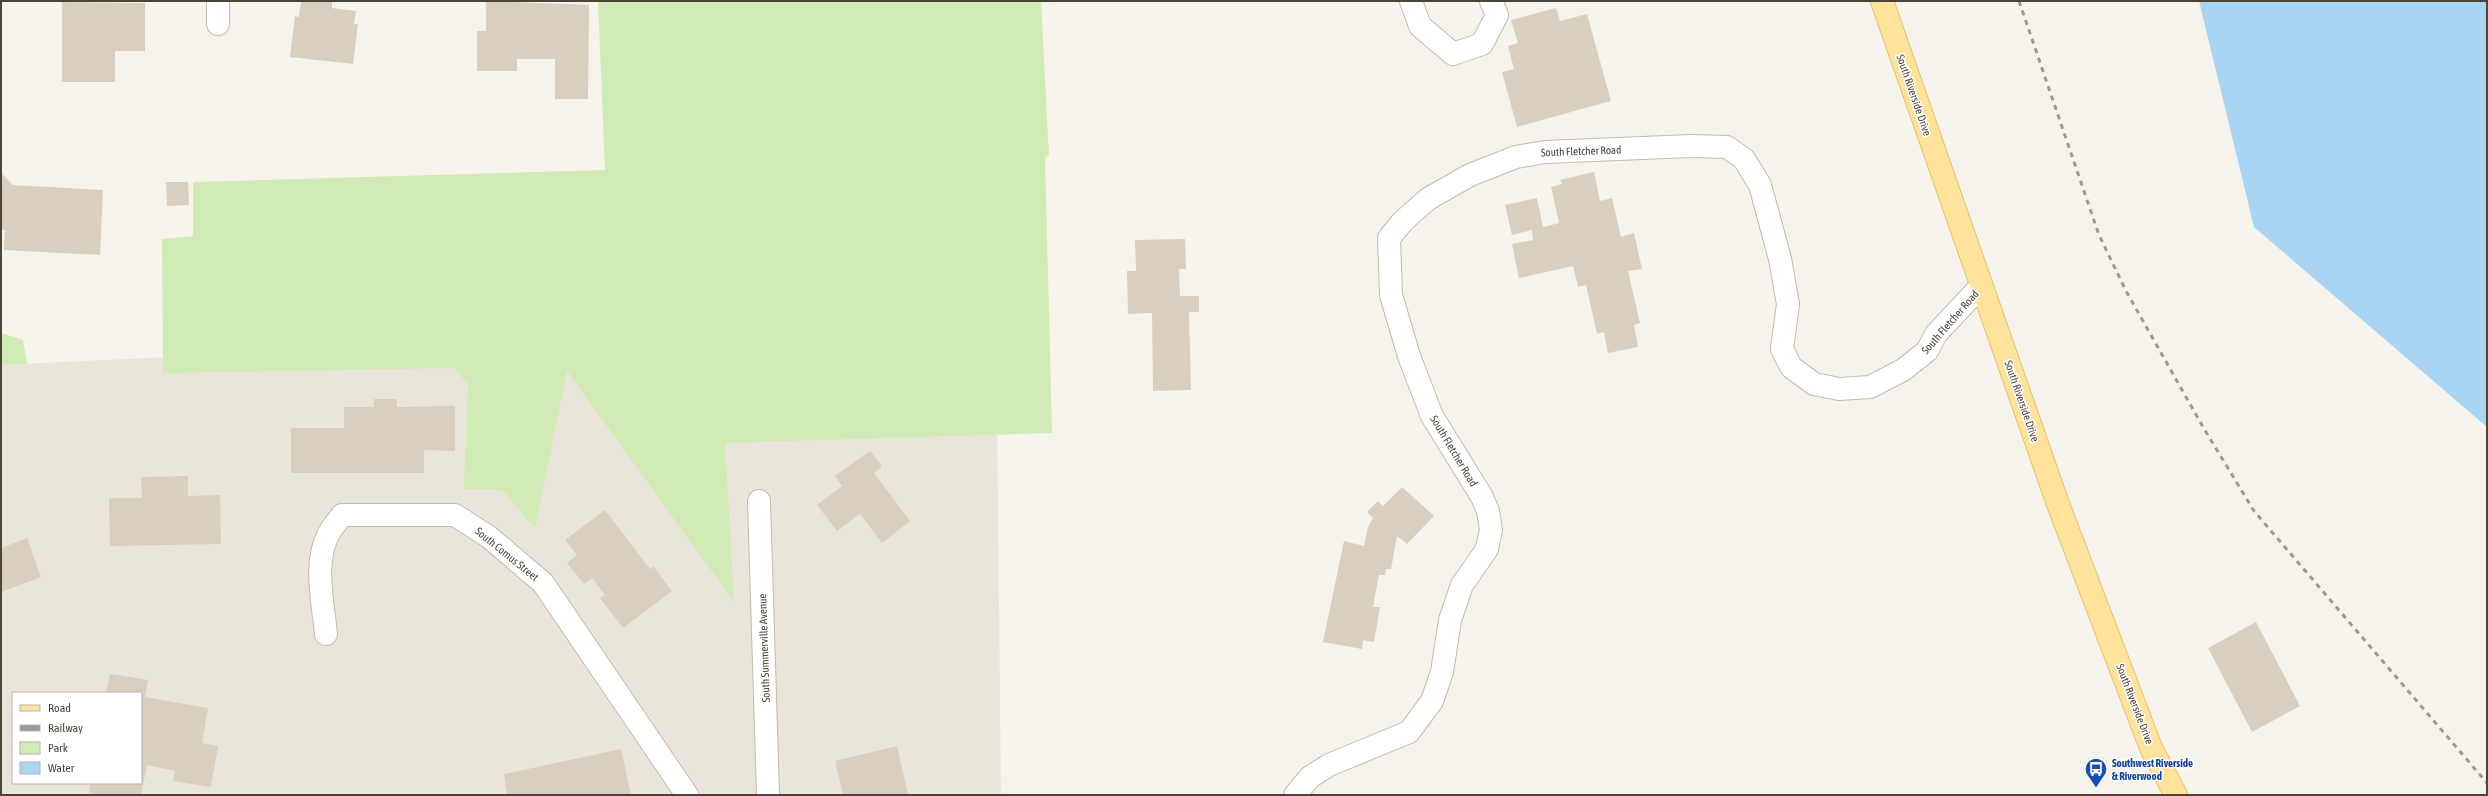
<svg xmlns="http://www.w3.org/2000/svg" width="2488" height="796" font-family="'Asap Condensed',sans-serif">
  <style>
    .residential { fill: #eae5da; fill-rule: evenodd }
    .green { fill: #d2eab5 }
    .water { fill: #a9d4f2 }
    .building { fill: #d8cfc1 }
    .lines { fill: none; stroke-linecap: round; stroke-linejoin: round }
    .minor-casing { stroke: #c2bbae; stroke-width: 24 }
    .major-casing { stroke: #e6c16a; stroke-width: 24 }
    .minor { stroke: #fff; stroke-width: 22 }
    .major { stroke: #ffe39c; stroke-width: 22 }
    .rail { stroke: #9a9a9a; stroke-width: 3; stroke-dasharray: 5 5; stroke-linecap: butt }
    .labels { text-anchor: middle; stroke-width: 3; stroke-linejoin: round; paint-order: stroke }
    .street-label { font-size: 11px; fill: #4b4439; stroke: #fff }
    .transit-label { font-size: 11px; font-weight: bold; fill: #164399; stroke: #fff; text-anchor: start }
  </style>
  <rect width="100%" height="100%" fill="#f6f3ec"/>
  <!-- residential -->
  <path class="residential" d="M996 317 1001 795H1V365ZM13 693H141V783H13Z"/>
  <!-- green -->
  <path class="green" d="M598 1H1041L1049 156 1045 157 1052 433 725 443 734 602 567 371 535 528 502 490 464 489 468 384 454 368 163 373 162 239 193 236V182L605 170Z
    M1 333 23 340 27 364 1 365Z"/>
  <!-- water -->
  <path class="water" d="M2199 1H2487V427L2254 227Z"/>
  <!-- building -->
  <path class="building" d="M301 1H332V8L356 11 354 24H358L353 64 290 57 295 16 299 17Z
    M486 1 589 5 588 99H555V59H517V71H477V31H486Z
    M62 2 145 3V51H115V82H62Z
    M1556 8 1560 21 1587 14 1611 101 1517 127 1502 72 1514 69 1508 46 1518 43 1511 20Z
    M1594 172 1600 201 1612 198 1621 237 1634 233 1642 269 1628 271 1640 323 1634 325 1638 347 1608 353 1604 332 1597 334 1586 285 1578 287 1573 266 1519 278 1512 244 1533 240 1532 230 1512 235 1505 205 1537 198 1543 227 1559 223 1551 187 1562 184 1560 180Z
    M1 173 13 185 103 190 100 255 4 250 5 230H1Z
    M166 182H188L189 205 167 206Z
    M1185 239 1186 269H1179L1180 296H1199V312H1189L1191 390 1153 391 1152 313 1128 314 1127 271H1136L1135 240Z
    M374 399H397V407L455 406V451L424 450V473H291V428H344V407H374Z
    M870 451 882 466 874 473 910 521 882 543 860 514 837 531 817 505 842 486 835 476Z
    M188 476V496L220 495 221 544 110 546 109 498H142L141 477Z
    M1402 487 1434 516 1407 544 1397 536 1391 569H1386L1385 575H1379L1373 607H1380L1374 642 1363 640 1362 649 1323 642 1344 541 1364 546 1368 527 1373 518 1367 512 1378 501 1383 506Z
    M605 510 650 569 653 566 672 591 623 628 600 598 605 595 592 578 584 584 567 563 577 555 565 540Z
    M27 538 41 577 1 592V548Z
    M2256 622 2300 706 2252 732 2208 648Z
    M110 674 148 680 145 697 208 708 202 743 218 746 211 787 173 781 175 771 147 765 141 795H101L89 793 90 783H141V693H106Z
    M897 746 908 795H843L835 761Z
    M621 749 631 795H507L504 774Z"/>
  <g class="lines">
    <!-- minor casing -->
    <g class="minor-casing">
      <path id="minor" d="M218 1V24
        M1411 1 1420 26 1453 54 1482 44 1497 15 1491 1
        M759 501 768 795
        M326 634C323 603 313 562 329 533 332 527 338 521 342 515H455L489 537 543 583 687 795
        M1295 795 1310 777 1329 765 1409 732 1432 701 1442 672 1450 620 1462 585 1487 549 1491 530 1488 511 1482 497 1432 416 1409 356 1391 295 1389 238 1403 221 1428 199 1470 175 1516 157 1545 152 1691 146 1727 147 1744 159 1760 185 1780 259 1788 304 1782 349 1791 367 1814 384 1839 389 1870 387 1903 370 1927 351 1936 334 1981 286"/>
    </g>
    <!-- major casing -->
    <g class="major-casing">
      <path id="major" d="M1882 1 2058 504 2151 748 2176 795"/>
    </g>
    <!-- minor -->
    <use href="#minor" class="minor"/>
    <!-- major -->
    <use href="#major" class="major"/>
    <!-- rail -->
    <path class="rail" d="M2019 1 2099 235 2126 291 2203 427 2254 511 2487 783"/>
  </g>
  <!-- icons -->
  <defs>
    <g id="bus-pin" transform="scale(1.15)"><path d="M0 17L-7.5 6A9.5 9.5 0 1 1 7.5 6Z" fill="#1a4fb4" stroke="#fff"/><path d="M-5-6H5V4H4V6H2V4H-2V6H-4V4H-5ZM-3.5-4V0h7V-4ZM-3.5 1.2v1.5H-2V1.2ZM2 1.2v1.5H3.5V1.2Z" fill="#fff"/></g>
  </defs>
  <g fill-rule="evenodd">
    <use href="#bus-pin" x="2096" y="769"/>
  </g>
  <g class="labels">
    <!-- street labels -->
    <g class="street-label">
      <text transform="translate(1914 95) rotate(71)" y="4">South Riverside Drive</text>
      <text transform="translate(1581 151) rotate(-2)" y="4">South Fletcher Road</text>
      <text transform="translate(1950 322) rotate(-49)" y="4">South Fletcher Road</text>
      <text transform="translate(2022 401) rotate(71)" y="4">South Riverside Drive</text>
      <text transform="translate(1454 451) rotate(59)" y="4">South Fletcher Road</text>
      <text transform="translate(507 554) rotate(39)" y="4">South Comus Street</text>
      <text transform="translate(764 648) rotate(-92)" y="4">South Summerville Avenue</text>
      <text transform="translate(2135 704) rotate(69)" y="4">South Riverside Drive</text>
    </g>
    <!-- transit labels -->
    <g class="transit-label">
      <text x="2112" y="767">Southwest Riverside<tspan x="2112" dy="13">&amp; Riverwood</tspan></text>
    </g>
  </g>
  <!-- border -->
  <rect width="2488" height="796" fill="none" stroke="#4b4439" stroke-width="4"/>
  <!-- legend -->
  <rect x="12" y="692" width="130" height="92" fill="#ffffff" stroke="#b7b4b0"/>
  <rect x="20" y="705" width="20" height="6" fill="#ffe39c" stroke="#b7b4b0"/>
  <text x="48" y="712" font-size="12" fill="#4b4439">Road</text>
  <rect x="20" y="725" width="20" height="6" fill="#9a9a9a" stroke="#b7b4b0"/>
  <text x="48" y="732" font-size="12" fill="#4b4439">Railway</text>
  <rect x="20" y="742" width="20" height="12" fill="#d2eab5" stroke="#b7b4b0"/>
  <text x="48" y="752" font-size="12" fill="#4b4439">Park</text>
  <rect x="20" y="762" width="20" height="12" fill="#a9d4f2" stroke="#b7b4b0"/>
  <text x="48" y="772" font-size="12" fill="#4b4439">Water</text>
</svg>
